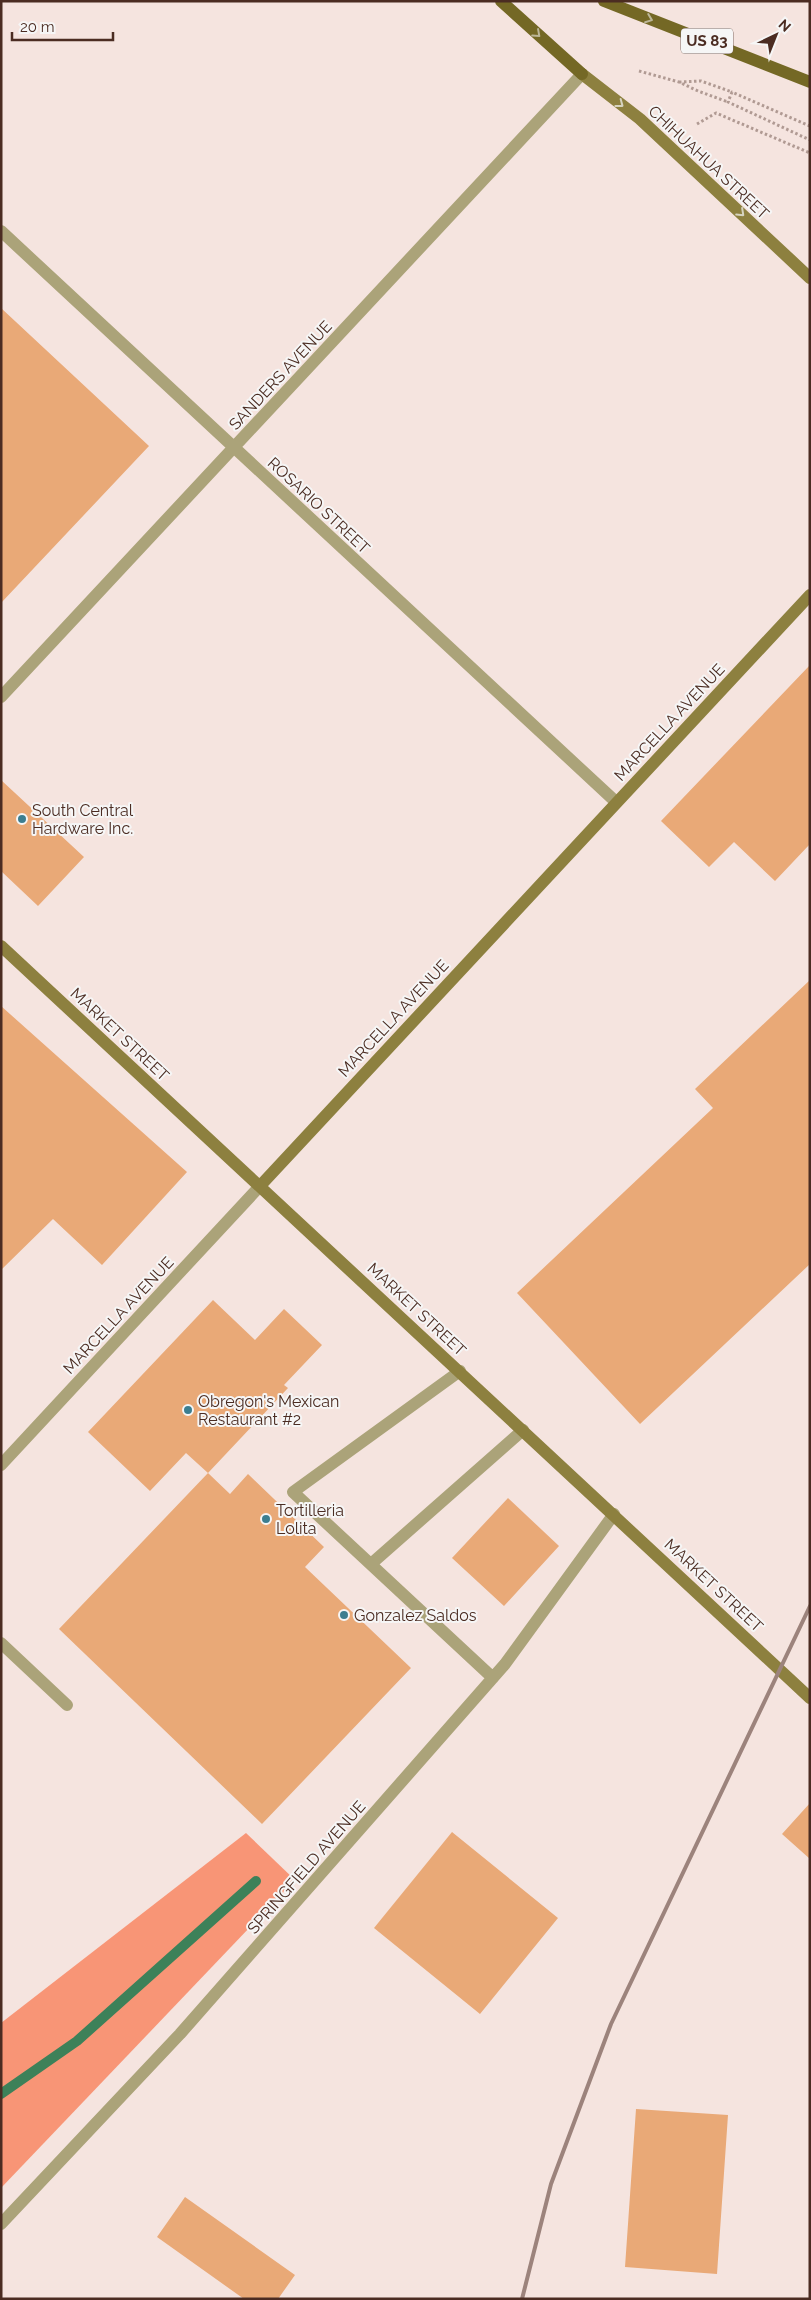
<svg xmlns="http://www.w3.org/2000/svg" width="811" height="2300" font-family="Raleway,sans-serif">
  <style>
    .forest { fill: #f89576 }
    .lines { fill: none; stroke-linecap: round; stroke-linejoin: round }
    .stream { stroke: #3d8159; stroke-width: 10 }
    .building { fill: #e9a977 }
    .path { stroke: #b09a93; stroke-width: 3; stroke-dasharray: 2.5 2.5; stroke-linecap: butt }
    .lane { stroke: #aba379; stroke-width: 12 }
    .street { stroke: #aba379; stroke-width: 12 }
    .secondary { stroke: #8d803f; stroke-width: 12 }
    .primary { stroke: #746825; stroke-width: 12 }
    .rail { stroke: #9c837c; stroke-width: 4 }
    .oneway { stroke: #bcb698 }
    .oneway2 { stroke: #d6d3bf }
    .poi-dot { fill: #3c7e90; stroke: #f6f6f6; stroke-width: 2 }
    .labels { text-anchor: middle; stroke-width: 4; stroke-linejoin: round; paint-order: stroke }
    .shield { fill: #f6f6f6; stroke: #7e6962; stroke-width: 1 }
    .shield-label { font-size: 15px; font-weight: bold; fill: #4b2c22 }
    .street-label { font-size: 16px; fill: #4b2c22; stroke: #f6f6f6 }
    .poi-label { font-size: 16px; fill: #4b2c22; stroke: #f6f6f6; text-anchor: start }
  </style>
  <rect width="100%" height="100%" fill="#f5e4df"/>
  <!-- forest -->
  <path class="forest" d="M246 1833 295 1880 1 2188V2023Z"/>
  <g class="lines">
    <!-- stream -->
    <path class="stream" d="M1 2094 77 2041 256 1881"/>
  </g>
  <!-- building -->
  <path class="building" d="M1 308 149 446 1 603Z
    M810 665V844L775 881 734 842 709 867 661 821Z
    M1 780 84 857 38 906 1 871Z
    M810 980V1264L640 1424 517 1293 713 1108 695 1089Z
    M1 1006 187 1172 102 1265 53 1219 1 1270Z
    M213 1300 255 1340 284 1309 322 1345 284 1385 288 1388 208 1473 186 1453 150 1491 88 1432Z
    M208 1473 230 1494 248 1474 324 1547 305 1567 411 1668 262 1824 59 1629Z
    M508 1498 559 1546 504 1606 452 1558Z
    M810 1803V1859L782 1834Z
    M452 1832 558 1918 480 2014 374 1928Z
    M636 2109 728 2115 717 2274 625 2267Z
    M185 2197 295 2275 278 2299H244L157 2237Z"/>
  <g class="lines">
    <!-- path -->
    <path class="path" d="M639 71 679 82 698 91 728 102
      M679 82 701 81 732 92
      M697 124 716 113 810 153
      M810 126 732 92 728 102 810 140"/>
    <!-- lane -->
    <path class="lane" d="M460 1371 293 1492 493 1678
      M371 1564 523 1430
      M1 1643 67 1705
      M1 2224 180 2034 505 1664 614 1514"/>
    <!-- street -->
    <path class="street" d="M1 231 616 802
      M1 697 582 74
      M1 1465 260 1186"/>
    <!-- secondary -->
    <path class="secondary" d="M582 74 640 119 810 278
      M1 946 810 1698
      M260 1186 810 595"/>
    <!-- primary -->
    <path class="primary" d="M501 1 582 74
      M604 1 810 82"/>
    <!-- rail -->
    <path class="rail" d="M522 2299 551 2184 611 2024 810 1606"/>
  </g>
  <!-- one-way arrows -->
  <defs><path id="oneway-chevron" d="M-2-3.5L2.5 0L-2 3.5" fill="none" stroke-width="1.6" stroke-linecap="round" stroke-linejoin="round" transform="scale(1.25)"/></defs>
  <g class="oneway">
    <use href="#oneway-chevron" transform="translate(649 19) rotate(21)"/>
    <use href="#oneway-chevron" transform="translate(537 34) rotate(42)"/>
  </g>
  <g class="oneway2">
    <use href="#oneway-chevron" transform="translate(620 104) rotate(37)"/>
    <use href="#oneway-chevron" transform="translate(741 213) rotate(43)"/>
  </g>
  <!-- markers -->
  <g class="poi-dot">
    <circle cx="22" cy="819" r="5"/>
    <circle cx="188" cy="1410" r="5"/>
    <circle cx="266" cy="1519" r="5"/>
    <circle cx="344" cy="1615" r="5"/>
  </g>
  <g class="labels">
    <!-- shield labels -->
    <rect class="shield" x="681" y="28.5" width="52" height="25" rx="4"/>
    <g class="shield-label">
      <text x="707" y="46">US 83</text>
    </g>
    <!-- street labels -->
    <g class="street-label">
      <text transform="translate(709 162) rotate(43)" y="6">CHIHUAHUA STREET</text>
      <text transform="translate(280 375) rotate(-47)" y="6">SANDERS AVENUE</text>
      <text transform="translate(319 505) rotate(43)" y="6">ROSARIO STREET</text>
      <text transform="translate(669 722) rotate(-47)" y="6">MARCELLA AVENUE</text>
      <text transform="translate(393 1018) rotate(-47)" y="6">MARCELLA AVENUE</text>
      <text transform="translate(120 1034) rotate(43)" y="6">MARKET STREET</text>
      <text transform="translate(417 1309) rotate(43)" y="6">MARKET STREET</text>
      <text transform="translate(118 1315) rotate(-47)" y="6">MARCELLA AVENUE</text>
      <text transform="translate(714 1585) rotate(43)" y="6">MARKET STREET</text>
      <text transform="translate(306 1867) rotate(-49)" y="6">SPRINGFIELD AVENUE</text>
    </g>
    <!-- poi labels -->
    <g class="poi-label">
      <text x="32" y="816">South Central<tspan x="32" dy="18">Hardware Inc.</tspan></text>
      <text x="198" y="1407">Obregon's Mexican<tspan x="198" dy="18">Restaurant #2</tspan></text>
      <text x="276" y="1516">Tortilleria<tspan x="276" dy="18">Lolita</tspan></text>
      <text x="354" y="1621">Gonzalez Saldos</text>
    </g>
  </g>
  <!-- border -->
  <rect width="811" height="2300" fill="none" stroke="#4b2c22" stroke-width="5"/>
  <!-- north arrow -->
  <g transform="translate(776 35) rotate(43)" stroke="#f6f6f6" stroke-width="4" paint-order="stroke">
  <path d="M0-4L9 19L0 12L-9 19Z" fill="#4b2c22"/>
  <text y="-8" font-size="14" font-weight="bold" text-anchor="middle" fill="#4b2c22">N</text>
  </g>
  <!-- scale -->
  <path d="M12 32v8h101v-8" fill="none" stroke="#4b2c22" stroke-width="2.5"/>
  <text x="20" y="32" font-size="15" fill="#4b2c22" stroke="#f6f6f6" stroke-width="4" paint-order="stroke">20 m</text>
</svg>
